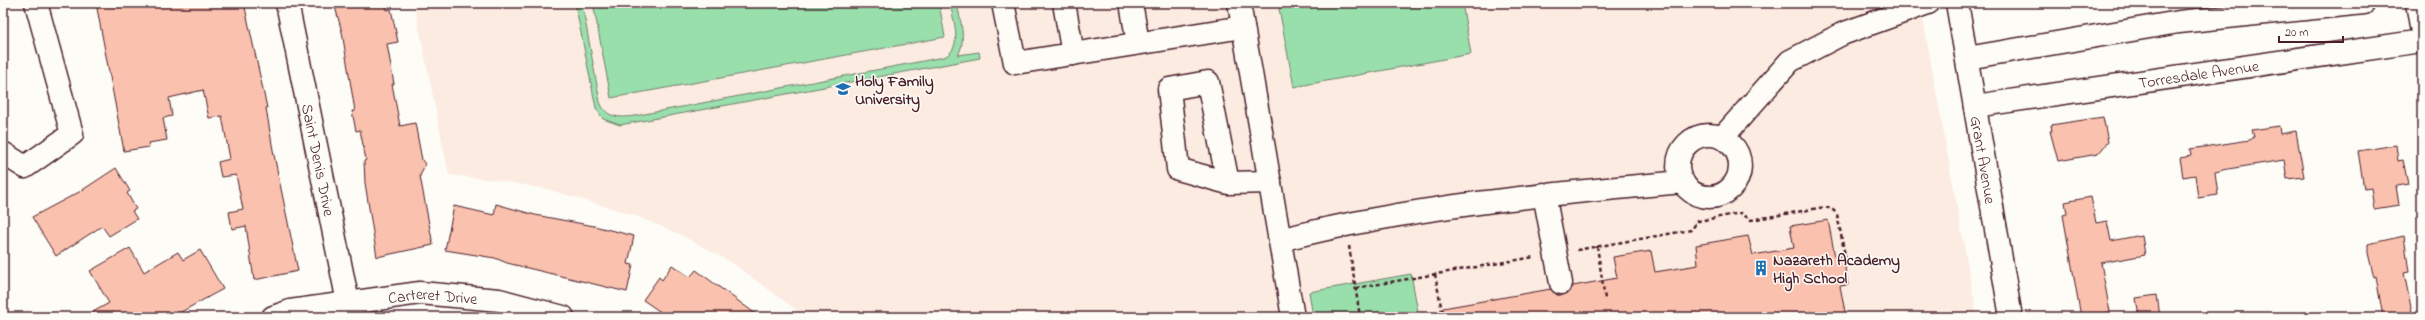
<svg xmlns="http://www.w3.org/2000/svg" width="2425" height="320" font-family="'Indie Flower',sans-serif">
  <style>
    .built { fill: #fcebe1 }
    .green { fill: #99dfac; stroke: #727f6c }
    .building { fill: #fac2ae; stroke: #4a1f2b }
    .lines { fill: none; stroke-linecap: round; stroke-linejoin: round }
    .minor-casing { stroke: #4a1f2b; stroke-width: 25 }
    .path { stroke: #4a1f2b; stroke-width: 2.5; stroke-dasharray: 4 3; stroke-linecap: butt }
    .minor { stroke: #fdfcf7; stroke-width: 22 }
    .labels { text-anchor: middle; stroke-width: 3; stroke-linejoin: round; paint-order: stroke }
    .street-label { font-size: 16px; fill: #4a1f2b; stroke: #fdfcf7 }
    .poi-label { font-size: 16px; font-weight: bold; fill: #4a1f2b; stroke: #fdfcf7; text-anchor: start }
  </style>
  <rect width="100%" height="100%" fill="#fdfcf7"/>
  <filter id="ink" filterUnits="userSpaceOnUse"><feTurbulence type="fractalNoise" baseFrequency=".025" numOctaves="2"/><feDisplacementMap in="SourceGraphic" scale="8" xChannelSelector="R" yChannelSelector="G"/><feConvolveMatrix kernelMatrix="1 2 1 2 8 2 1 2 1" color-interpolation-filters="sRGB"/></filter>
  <g filter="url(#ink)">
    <!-- built -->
    <path class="built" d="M414 3H1920L1977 317H806L731 262 679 234 634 215 547 189 496 180 449 175Z"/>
    <!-- green -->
    <path class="green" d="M575 3H582L600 102C606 118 619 118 634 116L944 57C964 48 953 20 950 3H957C960 21 967 39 958 55L979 52 980 58 620 125 603 119 596 108Z
      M593 3H939L945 37 611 98Z
      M1278 3H1462L1471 54 1294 87Z
      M1411 274 1419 317H1313L1309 292Z"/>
    <!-- building -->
    <path class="building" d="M96 3H244L267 108H266L273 150 298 271 254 280 246 226 232 229 229 212 243 209 236 175 221 177 218 162 230 159 222 116 209 118 203 90 169 98 172 116 163 118 167 140 148 143 149 147 124 151Z
      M334 3H385L387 10 391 9 398 42 387 44 394 84H392L400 126 415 123 422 160 425 164 420 176 433 245 377 257 365 183 364 161 366 160 360 130 356 131 352 111H355L342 32Z
      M2103 117 2108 142 2098 154 2058 161 2050 131H2052L2051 125Z
      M2279 126 2280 134 2296 131 2304 177 2287 179 2284 160 2228 169 2215 172 2218 195 2198 198 2195 175 2183 177 2180 158 2191 156 2190 149 2250 140 2254 137 2252 130Z
      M2396 145 2398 161 2403 160 2408 184 2396 186 2399 205 2374 209 2371 188 2364 189 2358 151Z
      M116 168 130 191 127 193 136 209 132 211 137 219 109 236 102 226 56 256 32 217 81 191Z
      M2091 197 2096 223 2107 221 2111 241 2142 235 2145 255 2101 263 2110 312 2081 317 2063 215 2067 214 2065 202Z
      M496 204 535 215 594 226 634 236 628 264 633 265 627 292 507 263 495 258 445 250 454 206 494 215Z
      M1828 220 1835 257 1843 256 1848 285 1840 286 1846 317H1443V308L1551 289 1557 295H1563L1569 292 1573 286 1617 278 1613 257 1651 251 1655 272 1698 265 1696 245 1748 236 1753 255 1794 248 1790 226Z
      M2404 236 2409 272 2404 273 2413 317H2383L2376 277 2374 278 2368 253V244Z
      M130 248 144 272 178 252 183 260 200 250 223 289 172 317H84L109 303 90 271Z
      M672 265 690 277 696 270 760 317H668L643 300 659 277 662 280Z
      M2157 295 2160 317H2139L2136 298Z"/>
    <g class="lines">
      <!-- minor casing -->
      <g class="minor-casing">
        <g id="minor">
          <path id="s1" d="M287 3 351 317"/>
          <path d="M1003 3 1015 63 1243 27"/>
          <path d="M1064 3 1073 54"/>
          <path d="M1131 3 1138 43"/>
          <path d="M1239 3 1293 317"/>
          <path id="s2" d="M1957 3 2011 317"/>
          <path d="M2417 3 2422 32"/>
          <path d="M1967 58 2179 22 2364 3"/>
          <path id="s3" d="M1975 106 2422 41"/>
          <circle cx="1709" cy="166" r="31"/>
          <path d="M1722 138 1790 61 1842 34 1928 3"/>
          <path d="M3 153 25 167 72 134 36 3"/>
          <path d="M1228 183 1178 169 1169 89 1208 82 1228 183 1270 182"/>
          <path d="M1544 194 1561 283"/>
          <path d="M1280 240C1412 206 1547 194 1683 182"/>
          <path id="s4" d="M273 317 290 311 420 293 499 300 563 317"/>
        </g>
      </g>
      <!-- path -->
      <path class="path" d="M1349 246 1360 317
        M1597 246 1605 299
        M1577 250 1691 230 1698 221 1741 213 1751 220 1825 207 1832 209 1837 214 1847 266
        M1435 274 1443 317
        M1356 288 1534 257"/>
      <!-- minor -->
      <use href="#minor" class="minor"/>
    </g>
  </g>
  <!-- icons -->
  <defs>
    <g id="university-bare" transform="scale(1.2)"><path d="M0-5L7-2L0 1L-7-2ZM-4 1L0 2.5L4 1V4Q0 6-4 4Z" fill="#1f6fb2" stroke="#fdfcf7" stroke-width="2.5" paint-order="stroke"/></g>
    <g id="building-bare" transform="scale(1.2)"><path d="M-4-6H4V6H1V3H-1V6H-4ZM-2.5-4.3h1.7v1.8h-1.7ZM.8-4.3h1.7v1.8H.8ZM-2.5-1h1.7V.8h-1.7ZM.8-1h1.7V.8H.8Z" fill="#1f6fb2" stroke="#fdfcf7" stroke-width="2.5" paint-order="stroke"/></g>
  </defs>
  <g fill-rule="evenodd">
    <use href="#university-bare" x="843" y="89"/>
    <use href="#building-bare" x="1761" y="268"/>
  </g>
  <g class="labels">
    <!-- street labels -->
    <g class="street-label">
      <text dy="6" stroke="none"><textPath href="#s3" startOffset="226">Torresdale Avenue</textPath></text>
      <text dy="6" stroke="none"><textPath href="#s1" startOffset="160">Saint Denis Drive</textPath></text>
      <text dy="6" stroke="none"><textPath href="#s2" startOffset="159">Grant Avenue</textPath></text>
      <text dy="6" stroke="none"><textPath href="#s4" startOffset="162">Carteret Drive</textPath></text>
    </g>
    <!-- poi labels -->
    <g class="poi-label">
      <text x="855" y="86">Holy Family<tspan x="855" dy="18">University</tspan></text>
      <text x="1773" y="265">Nazareth Academy<tspan x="1773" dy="18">High School</tspan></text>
    </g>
  </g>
  <!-- margin -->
  <rect width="2425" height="320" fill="none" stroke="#fdfcf7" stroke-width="16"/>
  <rect x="8" y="8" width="2409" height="304" fill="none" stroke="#4a1f2b" stroke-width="1.5" filter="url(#ink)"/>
  <!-- scale -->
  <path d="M2279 36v6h64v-6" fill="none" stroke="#4a1f2b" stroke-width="2"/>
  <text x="2285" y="36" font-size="12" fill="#4a1f2b" stroke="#fdfcf7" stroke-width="3" paint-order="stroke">20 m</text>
</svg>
